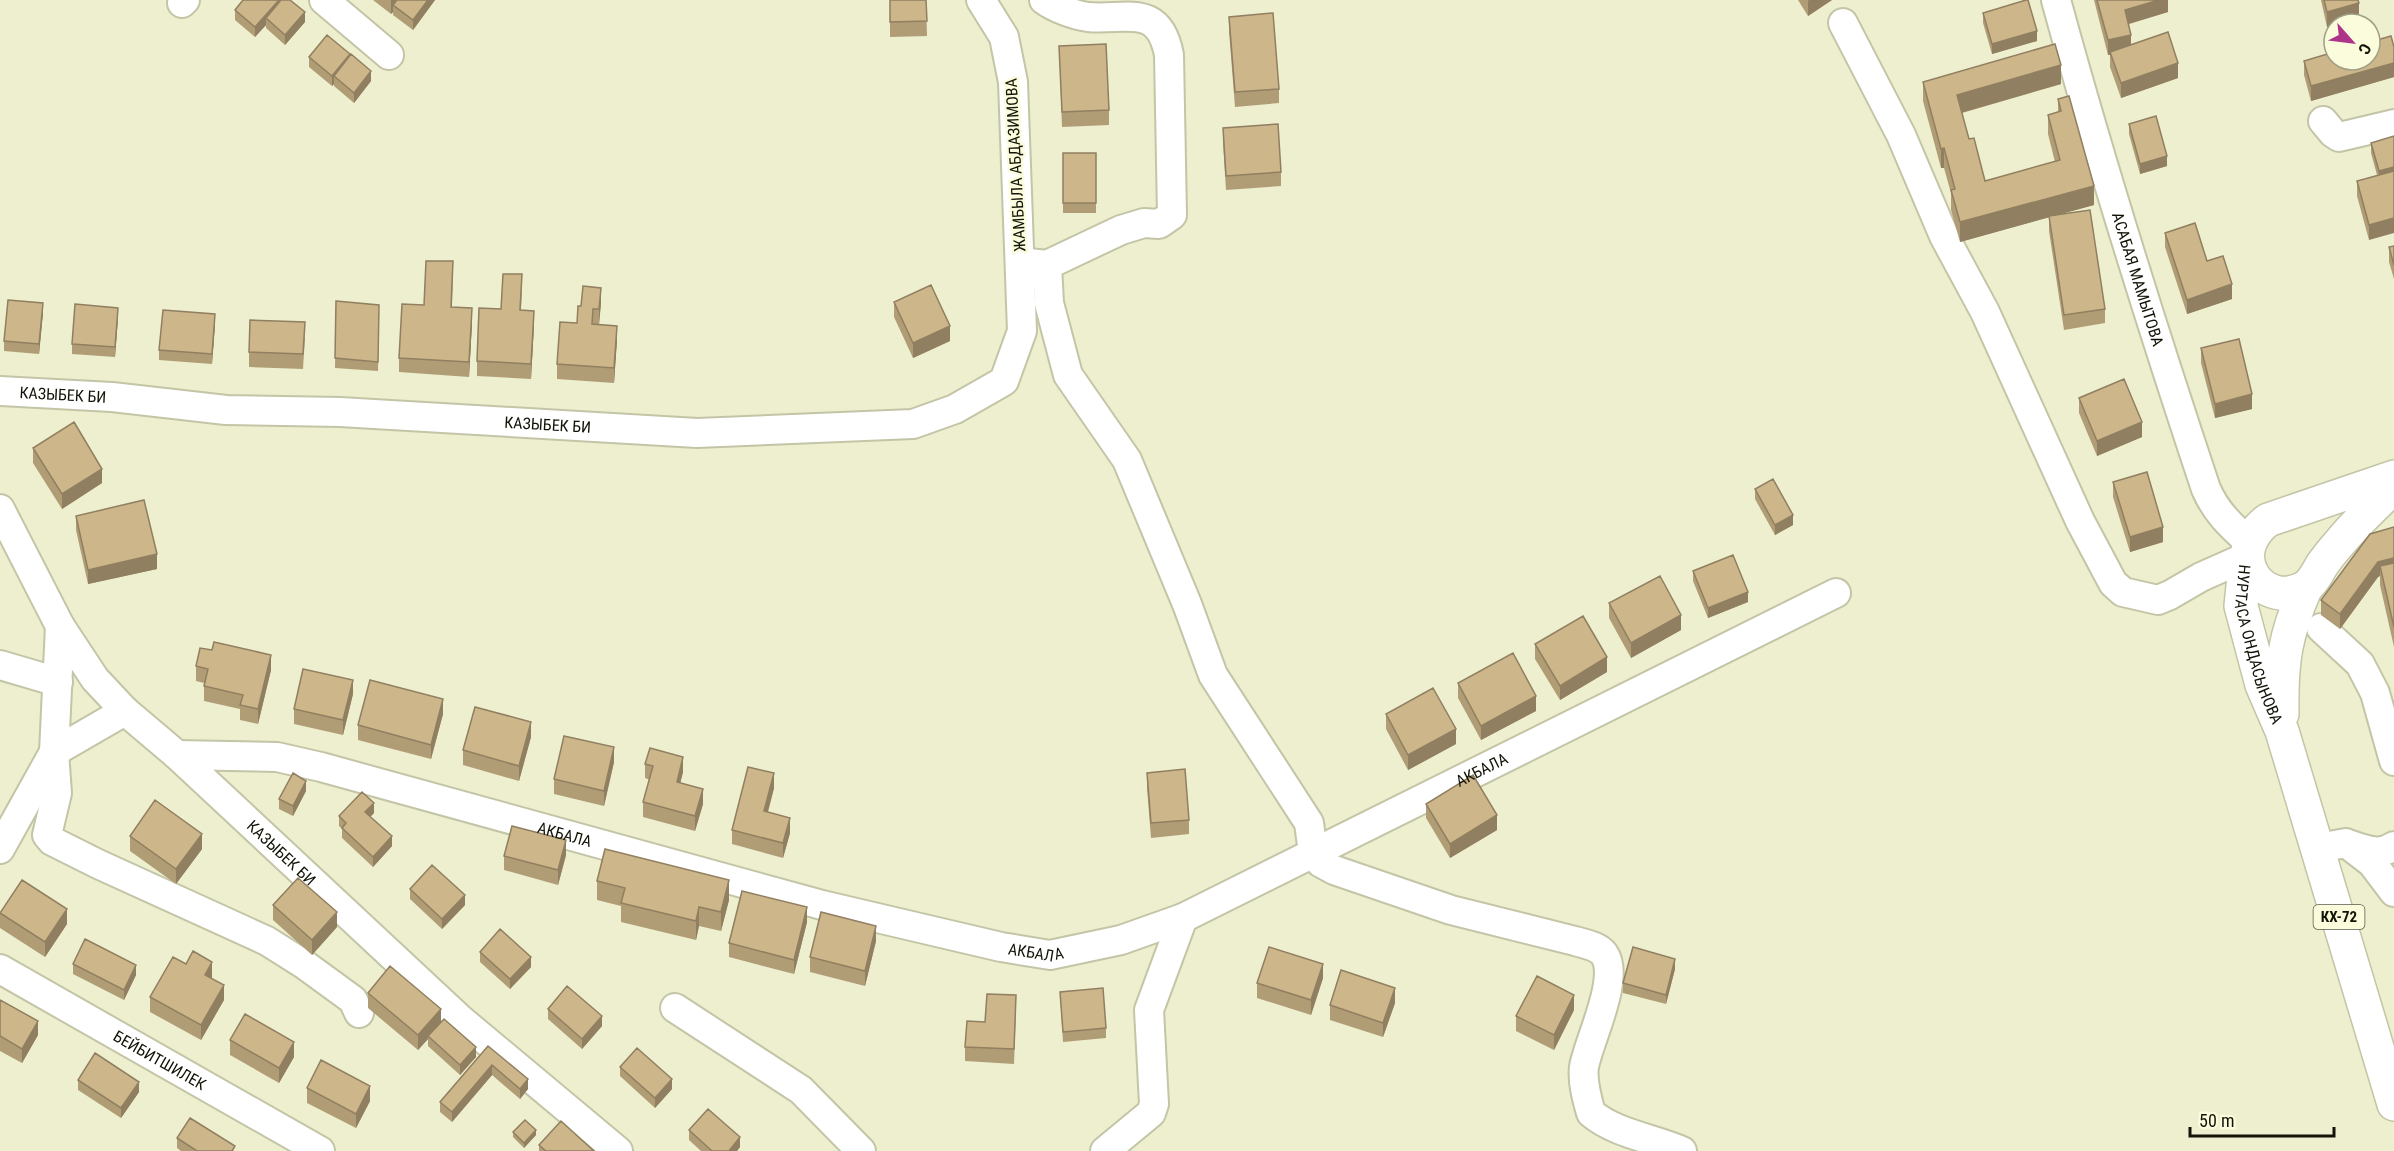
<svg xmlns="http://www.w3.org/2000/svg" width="2394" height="1151" font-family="'Roboto Condensed',sans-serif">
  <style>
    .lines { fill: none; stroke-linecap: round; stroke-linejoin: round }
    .minor-casing { stroke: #c3c5a6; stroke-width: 32 }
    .major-casing { stroke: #c3c5a6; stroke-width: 36 }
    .minor { stroke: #fff; stroke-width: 28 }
    .major { stroke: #fff; stroke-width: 33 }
    .wall { fill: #b09d76 }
    .shaded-wall { fill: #907f60 }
    .building { fill: #cdb689; stroke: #907f60; stroke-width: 1.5 }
    .labels { text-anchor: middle; stroke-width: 5; stroke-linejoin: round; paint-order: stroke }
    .shield { fill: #fbfcdc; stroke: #595948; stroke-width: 1.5 }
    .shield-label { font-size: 15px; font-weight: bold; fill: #131308 }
    .street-label { font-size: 16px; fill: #131308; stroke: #fbfcdc }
  </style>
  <rect width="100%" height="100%" fill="#edefcf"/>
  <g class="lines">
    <!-- minor casing -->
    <g class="minor-casing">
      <g id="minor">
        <path d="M324 0 389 55"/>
        <path id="s1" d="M2056 0C2101 165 2152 327 2206 489 2216 512 2230 525 2249 542"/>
        <path d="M182 3 185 0"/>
        <path d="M1843 23 1901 135 1944 236 1985 312 2080 521 2113 583 2123 592 2158 600 2170 595 2201 577 2246 557"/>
        <path d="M2323 121 2333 133 2339 137 2394 124"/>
        <path d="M1029 263 1047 265 1121 230 1144 223 1159 224 1172 215 1169 55C1159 1 1124 21 1088 17 1074 15 1055 8 1044 0"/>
        <path d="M1047 265 1049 303 1068 375 1127 460 1187 604 1213 675 1309 823 1313 853 1321 863 1334 870 1451 910 1575 941C1585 944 1598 946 1604 954 1621 978 1588 1042 1584 1067 1582 1081 1587 1099 1591 1113 1616 1134 1652 1138 1682 1151"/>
        <path id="s2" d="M0 391 112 397 226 410 340 412 697 433 913 424 955 409 1004 381 1022 331 1013 82 1004 37 981 0"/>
        <path id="s3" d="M0 509 60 626 95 679 125 711 177 755 460 1019 618 1151"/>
        <path d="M60 626 54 752 57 793 47 835 52 841 98 864 267 941 305 965 353 1000 359 1013"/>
        <path d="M2321 628 2360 664 2375 693 2394 761"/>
        <path d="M0 665 58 682"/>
        <path d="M54 752 125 711"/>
        <path id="s4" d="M177 755 277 757 321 767 822 905 1001 947 1050 955 1121 940 1183 918 1836 593"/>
        <path d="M2351 845C2366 850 2380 856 2394 846"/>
        <path d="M2318 848 2346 843 2372 863 2394 892"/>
        <path d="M0 849 54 752"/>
        <path id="s5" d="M0 969 320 1151"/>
        <path d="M675 1008 801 1090 861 1151"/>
        <path d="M1105 1151 1151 1113 1154 1104 1149 1010 1183 918"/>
      </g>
    </g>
    <!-- major casing -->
    <g class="major-casing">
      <g id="major">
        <path d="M2394 477 2268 520C2221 556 2264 612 2306 587 2314 581 2317 573 2322 565 2328 556 2335 548 2342 540 2358 521 2376 504 2394 487"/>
        <path id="s6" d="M2246 557 2241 606 2262 685 2282 731 2394 1104"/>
        <path d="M2282 714C2281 661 2285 635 2306 587"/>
      </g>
    </g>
    <!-- minor -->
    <use href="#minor" class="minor"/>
    <!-- major -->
    <use href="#major" class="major"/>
  </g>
  <!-- wall -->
  <path class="wall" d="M373 0H435L413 30 393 15V12L391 14Z
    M890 0H926L927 36 890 37Z
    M1798 0H1832L1808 16Z
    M2094 0H2168V12L2129 24 2131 45 2178 78 2121 98 2110 67V55H2108Z
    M2321 0H2358L2359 18 2334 24 2327 27Z
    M235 10 305 22 285 45 266 28V25L255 37 235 20Z
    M1983 13 2037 41 1992 54 1983 23Z
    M1229 17 1279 89V103L1235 107 1229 31Z
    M1059 46 1109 110V125L1062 127Z
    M2394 47V77L2311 101 2304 75V61Z
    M309 57 371 81 354 103 334 86V84L332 86 309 67Z
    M1923 82 2061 84 1962 113 1969 139 1985 181 2055 162 2048 134V115L2058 112V99L2094 205 2057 215 2105 309V323L2064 330 2049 231V217L1960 242 1951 210V193L1944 168H1941L1923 101Z
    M2129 124 2167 166 2140 174 2129 134Z
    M1223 128 1281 172V186L1226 190 1223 143Z
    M2394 136 2369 240 2357 196V181L2377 175 2371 153V143Z
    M1063 153H1096V213H1063Z
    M2165 233 2207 261 2232 299 2187 314 2165 247Z
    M2394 246V279L2389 262V247Z
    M453 276 452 307 472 323 469 377 399 372V358L424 305Z
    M522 289 521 310 534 325 531 379 477 376V361L501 309Z
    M336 301 379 305 378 371 335 368Z
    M894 302 950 341 913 358 894 317Z
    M601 303 599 324 617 340 614 383 557 379V364L577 323 581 306Z
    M43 313 39 354 4 351V341Z
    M118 318 115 357 72 354V344Z
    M215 324 212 364 159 360V350Z
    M305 337 303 369 249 367V352Z
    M2201 348 2252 409 2215 418 2201 363Z
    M2079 398 2142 437 2097 456 2079 413Z
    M33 448 102 483 62 509 33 463Z
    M2113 482 2163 542 2130 552 2113 497Z
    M1755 489 1793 525 1775 535 1755 499Z
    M76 516 157 569 88 584 76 530Z
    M2394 527V647L2380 585V576L2378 577 2340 629 2321 615V600Z
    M1693 571 1748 602 1708 618 1693 581Z
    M1609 603 1681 630 1631 658 1609 618Z
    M1535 644 1607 672 1560 700 1535 659Z
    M196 666 271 670 258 724 240 720V709L204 701V683L196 681Z
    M1458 683 1536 711 1481 740 1458 698Z
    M353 694 343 735 294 724V709Z
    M443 714 431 759 358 740V725Z
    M1386 714 1456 744 1408 770 1386 729Z
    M531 737 519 781 463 765V750Z
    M614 762 604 806 554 794V779Z
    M645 764 683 772 680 783 703 804 695 831 643 817V802L650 780 645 778Z
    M1147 773 1189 820V834L1151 838 1147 788Z
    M774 788 768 812 790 833 783 858 732 844V830Z
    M306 791 293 816 279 809V799Z
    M1426 804 1497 830 1450 858 1426 818Z
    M374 813 370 817 392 846 373 867 342 838V829L339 826V816Z
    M130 836 202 849 176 884 130 851Z
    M566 855 558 885 504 870V856Z
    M597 881 729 900 721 931 699 926 696 940 621 922V906L597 900Z
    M410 889 465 905 442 929 410 899Z
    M273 905 337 927 312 955 273 920Z
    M0 913 67 924 45 957 0 928Z
    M807 922 794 974 729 957V943Z
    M876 941 865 986 810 972V957Z
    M480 952 531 967 510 989 480 962Z
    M73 964 136 975 124 1000 73 974Z
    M1675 969 1666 1004 1623 993V983Z
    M212 977 211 978 224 1000 201 1040 150 1012V997Z
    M1323 978 1311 1015 1257 998V983Z
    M1060 992 1106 1028V1038L1063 1042Z
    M368 993 441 1022 476 1057 460 1075 428 1046V1039L418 1050 368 1008Z
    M0 1000 38 1035 22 1063 0 1051Z
    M1395 1003 1383 1037 1330 1020V1005Z
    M548 1009 602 1026 582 1049 548 1019Z
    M1016 1010 1014 1064 965 1061V1047L985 1022Z
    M1574 1010 1554 1050 1516 1031V1016Z
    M230 1040 294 1057 279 1083 230 1055Z
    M488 1046 528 1089 520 1099 492 1075 452 1122 440 1112V1102Z
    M620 1067 672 1089 655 1108 620 1076Z
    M78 1080 139 1092 121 1118 78 1090Z
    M307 1088 370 1101 356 1128 307 1103Z
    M689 1130 740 1147 737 1151H701L689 1140Z
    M513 1132 536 1135 524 1148 513 1137Z
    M177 1138 235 1151H181L177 1148Z
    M539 1145 594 1151H539Z"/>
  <!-- shaded-wall -->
  <path class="shaded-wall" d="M279 0H284L266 18V25L255 37V27Z
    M391 0H402L393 5V12L391 14Z
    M428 0H435L413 30V20Z
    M1809 0H1832L1808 16V1Z
    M2159 0H2168V12L2125 25V10Z
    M2359 3V18L2334 24 2327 27V12Z
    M305 12V22L285 45V35Z
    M2037 31V41L1992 54V44Z
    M2131 35V50L2110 52V55H2108V40Z
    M350 54V64L334 76V84L332 86V76Z
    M2178 63V78L2121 98V83Z
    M2394 63V77L2311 101V86Z
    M2061 65V84L1957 114V95Z
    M371 71V81L354 103V93Z
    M1944 148V168H1941V149Z
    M2167 156V166L2140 174V164Z
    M2394 167V177L2379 181V171Z
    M2094 186V205L1960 242V222Z
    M2394 218V233L2369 240V225Z
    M2232 284V299L2187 314V300Z
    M601 288V303L599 324V309Z
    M43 303V313L39 354V344Z
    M118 308V318L115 357V347Z
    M472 308V323L469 377V362Z
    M534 311V325L531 379V364Z
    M215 314V324L212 364V354Z
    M617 326V340L614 383V368Z
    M950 326V341L913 358V343Z
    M2252 394V409L2215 418V404Z
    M2142 422V437L2097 456V441Z
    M102 469V483L62 509V494Z
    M1793 515V525L1775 535V525Z
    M2163 527V542L2130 552V537Z
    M157 554V569L88 584V570Z
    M2394 558V573L2380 566V576L2378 577 2340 629V614L2378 562Z
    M1748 592V602L1708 618V608Z
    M1681 615V630L1631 658V643Z
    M271 655V670L258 724V709Z
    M1607 657V672L1560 700V686Z
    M353 680V694L343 735V720Z
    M1536 696V711L1481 740V726Z
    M443 699V714L431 759V745Z
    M531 722V737L519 781V766Z
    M1456 729V744L1408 770V755Z
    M614 747V762L604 806V791Z
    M683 757V772L677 796V782Z
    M774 773V788L764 826V811Z
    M306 781V791L293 816V806Z
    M703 789V804L695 831V816Z
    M374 803V813L365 822V812Z
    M1497 815V830L1450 858V844Z
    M790 818V833L783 858V843Z
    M202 834V849L176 884V869Z
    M392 836V846L373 867V857Z
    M566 840V855L558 885V870Z
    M729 880V900L721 931V912Z
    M465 895V905L442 929V919Z
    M699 907V926L696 940V921Z
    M807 907V922L794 974V960Z
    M67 909V924L45 957V942Z
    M337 912V927L312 955V940Z
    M876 926V941L865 986V971Z
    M531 957V967L510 989V979Z
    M1675 959V969L1666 1004V995Z
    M212 962V977L205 989V975Z
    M1323 964V978L1311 1015V1000Z
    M136 965V975L124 1000V990Z
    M224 985V1000L201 1040V1025Z
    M1395 988V1003L1383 1037V1023Z
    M1574 995V1010L1554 1050V1035Z
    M441 1009V1024L428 1036V1039L418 1050V1035Z
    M602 1016V1026L582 1049V1039Z
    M38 1021V1035L22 1063V1049Z
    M294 1042V1057L279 1083V1068Z
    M476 1047V1057L460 1075V1065Z
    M492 1065V1075L452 1122V1112Z
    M528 1079V1089L520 1099V1089Z
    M672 1079V1089L655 1108V1098Z
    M139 1082V1092L121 1118V1108Z
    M370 1086V1101L356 1128V1114Z
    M536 1130V1135L524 1148V1143Z
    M740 1137V1147L737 1151H729Z"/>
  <!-- building -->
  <path class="building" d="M243 0H279L255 27 235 10Z
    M281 0H290L305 12 285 35 266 18Z
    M397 0H428L413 20 393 5Z
    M890 0H926L927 21 890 22Z
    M2026 0H2028L2037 31 1992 44 1983 13Z
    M2097 0H2159L2125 10 2131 35 2108 40Z
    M2324 0H2358L2359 3 2327 12Z
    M1273 13 1279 89 1235 92 1229 17Z
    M2168 32 2178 63 2121 83 2110 52Z
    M327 35 350 54 332 76 309 57Z
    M2391 36 2394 47V63L2311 86 2304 61 2334 52V60H2370V42Z
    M1106 44 1109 110 1062 112 1059 46Z
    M2055 44 2061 65 1957 95 1969 139 1974 138 1985 181 2060 160 2048 115 2061 111 2058 99 2069 96 2094 186 1960 222 1951 190 1955 189 1944 148 1941 149 1923 82Z
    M351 54 371 71 354 93 334 76Z
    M2156 116 2167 156 2140 164 2129 124Z
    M1278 124 1281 172 1226 176 1223 128Z
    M2394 136V167L2379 171 2371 143Z
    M1063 153H1096V203H1063Z
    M2394 171V218L2369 225 2357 181Z
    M2090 210 2105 309 2064 315 2049 216Z
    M2195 223 2207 261 2223 256 2232 284 2187 300 2165 233Z
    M2394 246V265L2389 247Z
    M426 261H453L451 307 472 308 469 362 399 358 402 304 424 305Z
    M503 274H522L520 310 534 311 531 364 477 361 479 308 501 309Z
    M931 285 950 326 913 343 894 302Z
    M583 286 601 288 599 309H593L592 324 617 326 614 368 557 364 560 322 577 323 578 306H581Z
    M8 300 43 303 39 344 4 341Z
    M336 301 379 305 378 362 335 358Z
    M75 304 118 308 115 347 72 344Z
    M163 310 215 314 212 354 159 350Z
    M250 320 305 322 303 354 249 352Z
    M2239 339 2252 394 2215 404 2201 348Z
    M2124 379 2142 422 2097 441 2079 398Z
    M74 422 102 469 62 494 33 448Z
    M2147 472 2163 527 2130 537 2113 482Z
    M1773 479 1793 515 1775 525 1755 489Z
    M144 500 157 554 88 570 76 516Z
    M2394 527V558L2378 562 2340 614 2321 600 2370 534Z
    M1733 555 1748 592 1708 608 1693 571Z
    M2394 563V627L2380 566Z
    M1660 576 1681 615 1631 643 1609 603Z
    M1583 616 1607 657 1560 686 1535 644Z
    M214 642 271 655 258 709 240 705 243 695 204 686 208 669 196 666 200 648 212 650Z
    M1513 653 1536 696 1481 726 1458 683Z
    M303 669 353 680 343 720 294 709Z
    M370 680 443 699 431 745 358 725Z
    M1433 688 1456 729 1408 755 1386 714Z
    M475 707 531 722 519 766 463 750Z
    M564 736 614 747 604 791 554 779Z
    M650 748 683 757 677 782 703 789 695 816 643 802 653 766 645 764Z
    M748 767 774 773 764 811 790 818 783 843 732 830Z
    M1185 769 1189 820 1151 823 1147 773Z
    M293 773 306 781 293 806 279 799Z
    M1473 775 1497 815 1450 844 1426 804Z
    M362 792 374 803 365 812 392 836 373 857 342 828 346 823 339 816Z
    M155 800 202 834 176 869 130 836Z
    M512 826 566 840 558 870 504 856Z
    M605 849 729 880 721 912 699 907 696 921 621 903 625 888 597 881Z
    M432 865 465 895 442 919 410 889Z
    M298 878 337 912 312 940 273 905Z
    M22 880 67 909 45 942 0 913Z
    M742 891 807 907 794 960 729 943Z
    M821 912 876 926 865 971 810 957Z
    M500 929 531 957 510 979 480 952Z
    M85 939 136 965 124 990 73 964Z
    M1269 947 1323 964 1311 1000 1257 983Z
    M1633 947 1675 959 1666 995 1623 983Z
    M193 951 212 962 205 975 224 985 201 1025 150 997 173 957 186 964Z
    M390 966 441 1009 418 1035 368 993Z
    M1341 970 1395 988 1383 1023 1330 1005Z
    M1537 976 1574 995 1554 1035 1516 1016Z
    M567 986 602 1016 582 1039 548 1009Z
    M1103 988 1106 1028 1063 1032 1060 992Z
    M987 994 1016 995 1014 1049 965 1047 967 1021 985 1022Z
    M0 1000 38 1021 22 1049 0 1036Z
    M245 1014 294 1042 279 1068 230 1040Z
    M444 1019 476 1047 460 1065 428 1036Z
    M488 1046 528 1079 520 1089 492 1065 452 1112 440 1102Z
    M637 1048 672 1079 655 1098 620 1067Z
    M95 1053 139 1082 121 1108 78 1080Z
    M321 1060 370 1086 356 1114 307 1088Z
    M708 1109 740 1137 729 1151H712L689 1130Z
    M190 1118 235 1146 232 1151H197L177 1138Z
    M525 1120 536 1130 524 1143 513 1132Z
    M561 1121 594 1151H546L539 1145Z"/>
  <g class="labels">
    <!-- shield labels -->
    <rect class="shield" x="2313.5" y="905" width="51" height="24" rx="4.5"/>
    <g class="shield-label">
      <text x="2339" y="922">КХ-72</text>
    </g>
    <!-- street labels -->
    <g class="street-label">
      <text transform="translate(1015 165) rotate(-93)" y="6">ЖАМБЫЛА АБДАЗИМОВА</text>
      <text dy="6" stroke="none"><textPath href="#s1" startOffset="291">АСАБАЯ МАМЫТОВА</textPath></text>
      <text dy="6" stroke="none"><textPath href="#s2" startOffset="63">КАЗЫБЕК БИ</textPath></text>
      <text dy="6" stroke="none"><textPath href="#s2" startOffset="549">КАЗЫБЕК БИ</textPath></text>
      <text dy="6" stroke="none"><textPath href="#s6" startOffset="90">НУРТАСА ОНДАСЫНОВА</textPath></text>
      <text dy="6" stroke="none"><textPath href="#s4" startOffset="1370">АКБАЛА</textPath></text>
      <text dy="6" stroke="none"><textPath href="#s4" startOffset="398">АКБАЛА</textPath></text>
      <text dy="6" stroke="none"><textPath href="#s3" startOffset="450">КАЗЫБЕК БИ</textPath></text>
      <text dy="6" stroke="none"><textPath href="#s4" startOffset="884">АКБАЛА</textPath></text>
      <text dy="6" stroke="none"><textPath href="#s5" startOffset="184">БЕЙБИТШИЛЕК</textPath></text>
    </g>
  </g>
  <!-- north arrow -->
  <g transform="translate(2352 42) rotate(118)"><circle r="28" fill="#fbfcdc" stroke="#9e9f87" stroke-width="1.5"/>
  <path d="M0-4.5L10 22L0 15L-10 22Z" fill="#ae3489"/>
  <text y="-9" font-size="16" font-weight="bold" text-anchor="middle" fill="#131308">С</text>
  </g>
  <!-- scale -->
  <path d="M2190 1127v9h144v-9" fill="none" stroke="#131308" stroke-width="3"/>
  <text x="2199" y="1127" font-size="18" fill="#131308" stroke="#fbfcdc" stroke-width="4.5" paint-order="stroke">50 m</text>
</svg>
